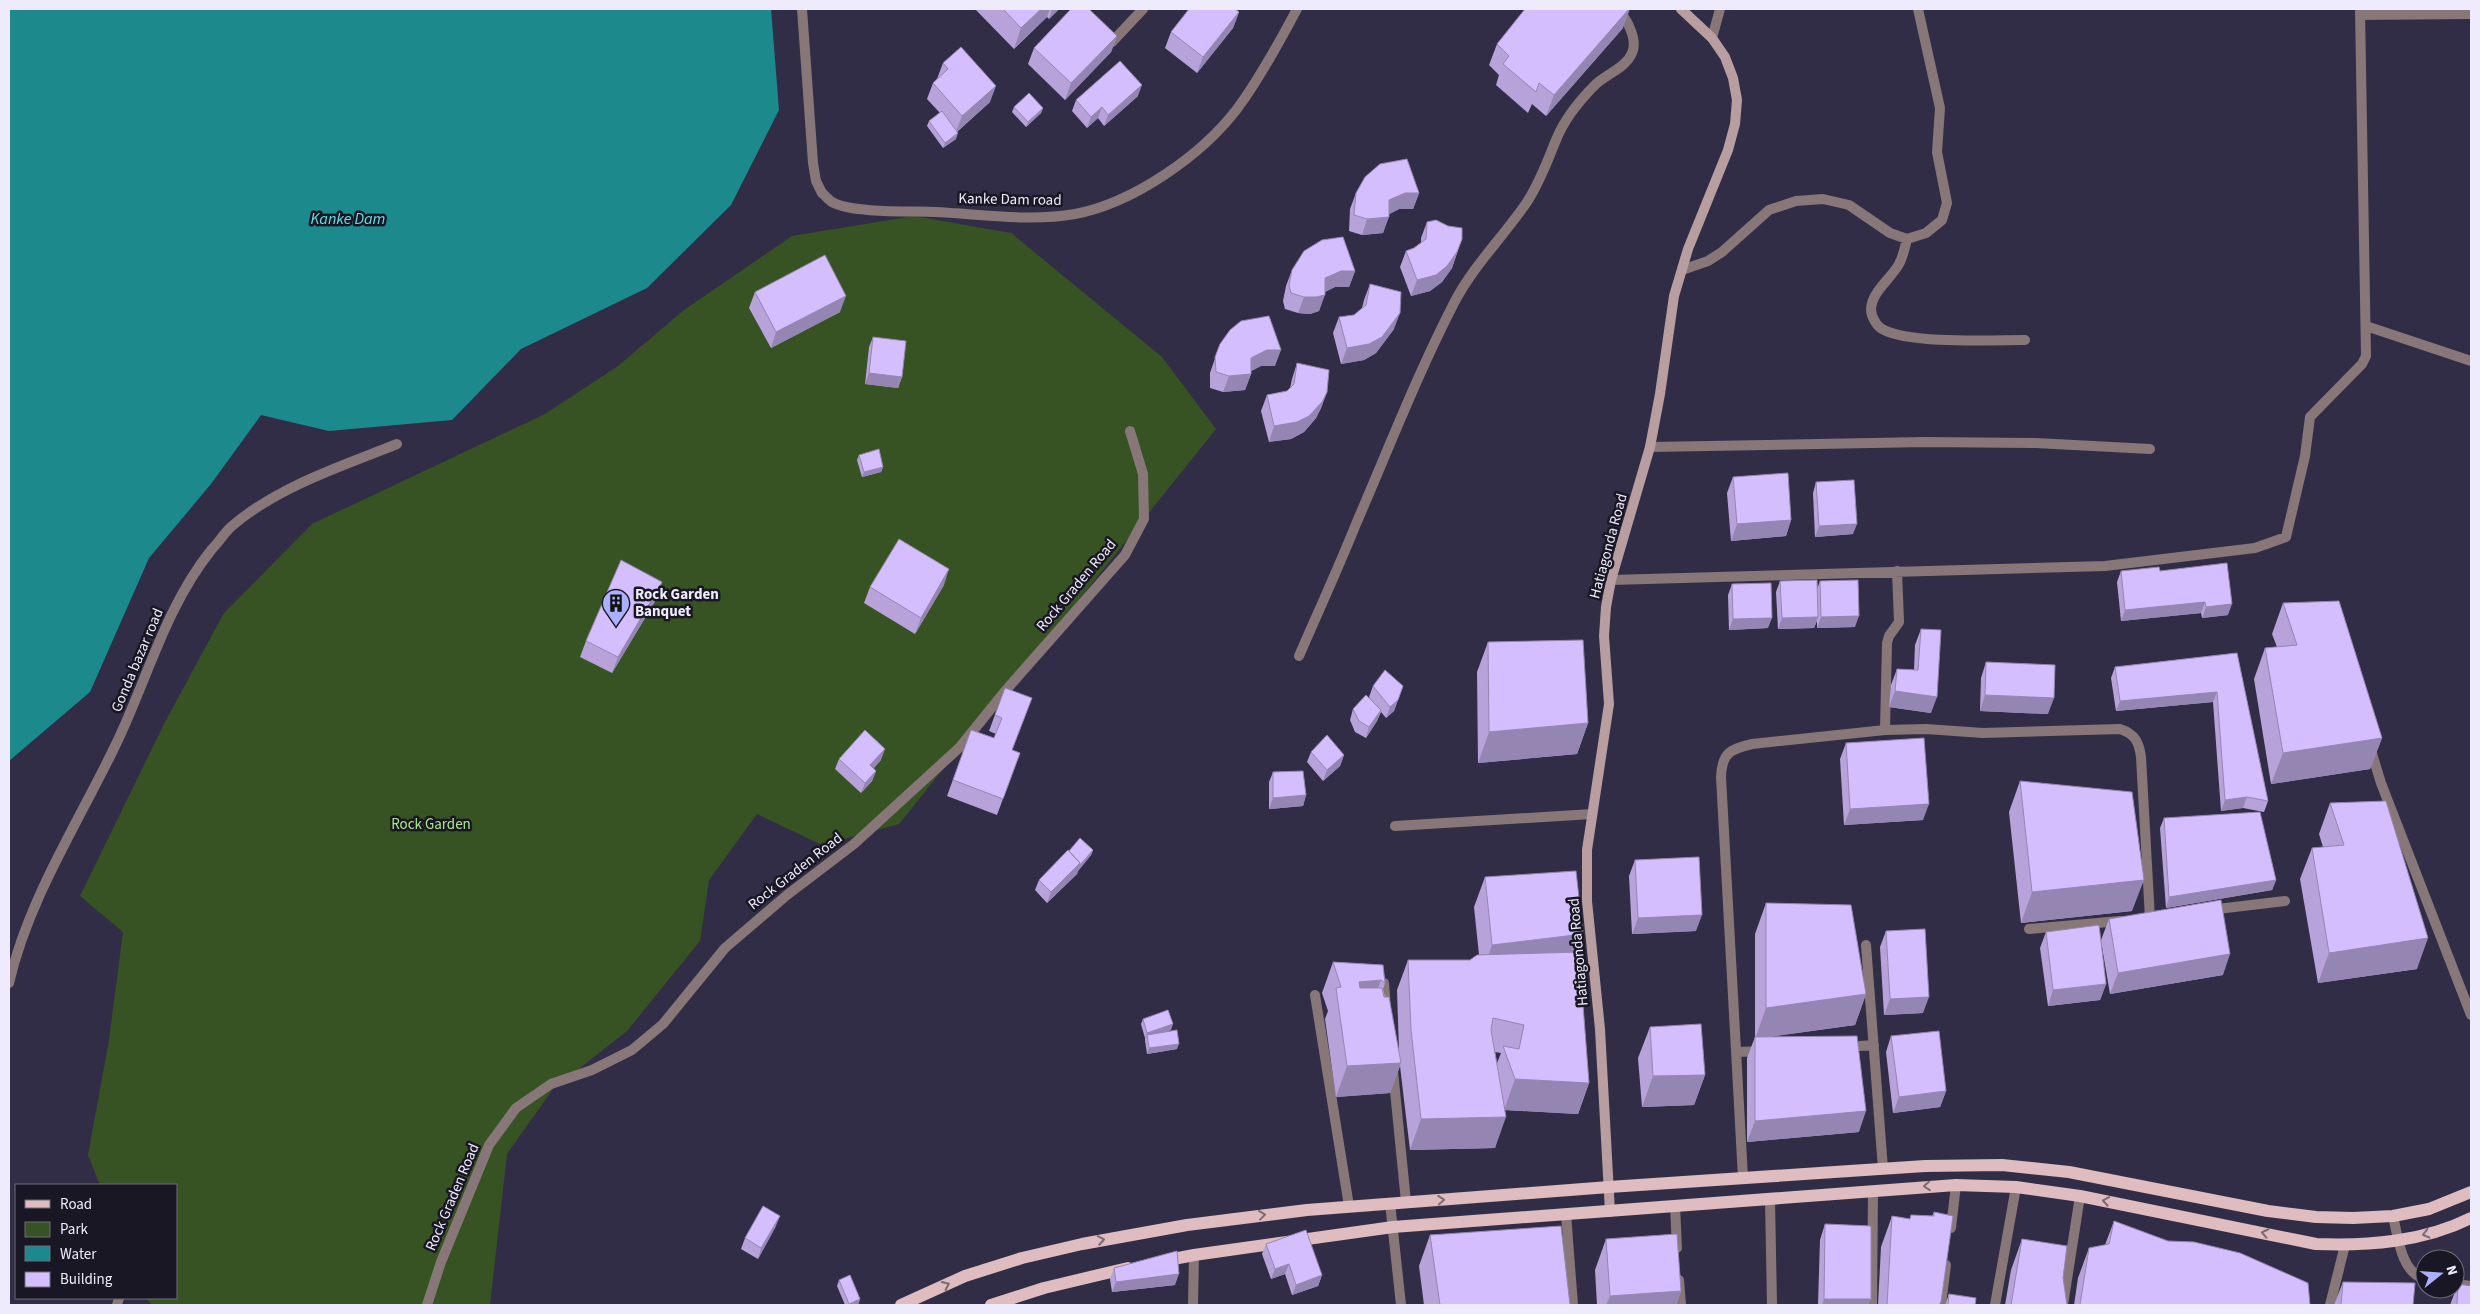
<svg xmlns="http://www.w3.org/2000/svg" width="2480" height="1314" font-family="'Source Sans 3',sans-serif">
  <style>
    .green { fill: #385323 }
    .water { fill: #1c8a8d }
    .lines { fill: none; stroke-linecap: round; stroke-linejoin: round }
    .lane { stroke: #887778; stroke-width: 10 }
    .street { stroke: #887778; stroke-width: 10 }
    .secondary { stroke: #b89ea0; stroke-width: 10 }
    .primary { stroke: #debcbf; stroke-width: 12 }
    .wall { fill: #b7a3da; fill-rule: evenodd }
    .shaded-wall { fill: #9585b2 }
    .building { fill: #d5befe; stroke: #9585b2 }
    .oneway { stroke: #7c6a71 }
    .labels { text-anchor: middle; stroke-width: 5; stroke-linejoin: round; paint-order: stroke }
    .street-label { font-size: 15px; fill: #eeebfc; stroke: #191723 }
    .poi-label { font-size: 15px; font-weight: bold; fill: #eeebfc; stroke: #191723; text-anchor: start }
    .park-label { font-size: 15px; fill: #ade883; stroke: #191723 }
    .water-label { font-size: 16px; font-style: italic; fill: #5ee4e7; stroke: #191723 }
  </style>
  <rect width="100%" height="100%" fill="#322d47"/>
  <!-- green -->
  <path class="green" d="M914 216 1011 233 1162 357 1216 429 899 824 822 845 757 814 709 880 700 941 627 1031 553 1089 507 1154 490 1305H152L146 1298H176V1185H100L88 1155 109 1040 123 932 80 896 165 722 224 613 312 524 545 414 618 366 684 310 792 236Z"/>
  <!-- water -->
  <path class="water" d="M9 9H771L779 110 731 205 647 288 521 349 452 420 329 431 261 415 211 484 149 558 90 692 9 761Z"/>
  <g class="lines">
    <!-- lane -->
    <path class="lane" d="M822 193C826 196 829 201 834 203 854 213 910 211 935 212 980 214 1030 222 1075 214 1133 203 1201 156 1237 109 1260 78 1279 43 1297 9
      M1299 656C1318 612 1338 569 1356 524 1388 450 1417 375 1454 303 1473 266 1504 236 1527 202 1540 182 1547 162 1556 140 1564 120 1580 100 1595 85 1606 74 1626 68 1632 53 1638 40 1627 18 1617 9"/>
    <!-- street -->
    <path class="street" d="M802 9 813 163 816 181 822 193
      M2360 15 2471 14
      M1712 38 1720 9
      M1112 42 1143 9
      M1907 239C1905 247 1903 257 1899 264 1891 279 1872 291 1871 309 1871 317 1877 327 1884 330 1912 344 1992 340 2025 340
      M1682 270 1708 261 1722 252 1769 210 1796 201 1823 199 1849 205 1890 233 1907 239 1926 233 1942 220 1947 203 1937 152 1940 108 1918 9
      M2366 326 2471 361
      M1650 447 1925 442 2036 443 2150 449
      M1611 580 2105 566 2255 548 2286 537 2305 456 2310 417 2362 364 2366 356 2360 9
      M1885 730 1887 643 1889 636 1899 622 1897 571
      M2370 747 2381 783 2471 1015
      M1395 826 1592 814
      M2209 910 2285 901
      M2029 929 2120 921
      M1866 945 1883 1169
      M9 983C29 897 80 820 117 742 148 677 166 606 212 549 219 542 224 533 232 526 279 486 340 467 397 444
      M1384 983 1386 1010
      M1315 995 1349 1206
      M1845 1047 1874 1045
      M1737 1052 1763 1051
      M1393 1071 1406 1202
      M1743 1178 1721 777C1722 753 1730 749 1752 744L1885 730 1926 729 1983 733 2120 729C2135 734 2139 742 2141 757L2150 919
      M1770 1199 1772 1305
      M1390 1203 1401 1305
      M1675 1206 1677 1248
      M1566 1214 1573 1305
      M2393 1216C2398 1237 2401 1273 2425 1279
      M1951 1228 1956 1185
      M1679 1280 1681 1305
      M2455 1284 2471 1286
      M117 1305 119 1298
      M427 1305 441 1262 489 1145 516 1108 551 1084 592 1070 632 1050 663 1024 725 948 787 895 854 844 960 747 1006 690 1125 555 1144 519 1143 474 1130 431
      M1193 1305 1194 1255
      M1872 1305 1873 1192
      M1941 1305 1946 1265
      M1995 1305 2016 1187
      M2063 1305 2080 1196
      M2330 1305 2345 1245"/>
    <!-- secondary -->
    <path class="secondary" d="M1610 1212 1600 1029 1587 901V850L1609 704 1604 636 1606 607 1611 580 1650 447 1660 394 1674 296 1688 249 1728 150 1735 124 1737 100 1733 78 1725 57 1712 38 1681 9"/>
    <!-- primary -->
    <path class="primary" d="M1163 1261 1194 1255 1393 1227 1956 1185 2016 1187 2080 1196 2316 1244C2368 1246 2423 1242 2471 1218
      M901 1305 965 1276 1022 1258 1082 1244 1187 1225 1307 1210 1609 1187 1925 1166 2002 1165 2069 1172 2268 1211 2316 1217 2353 1218 2393 1216 2429 1209 2471 1192
      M991 1305 1044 1288 1128 1268"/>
  </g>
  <!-- wall -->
  <path class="wall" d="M975 9H1059L1049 19 1047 17 1014 49Z
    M1239 12 1233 28 1197 73 1165 48 1171 32Z
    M1623 28 1546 116 1532 104 1528 113 1496 85 1499 75 1489 65 1497 44Z
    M1117 36 1111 52 1065 100 1028 64 1034 48Z
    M943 63 990 102 957 132 956 139 943 148 927 126 929 121 940 113 927 99 933 83 937 79Z
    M1138 96 1104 126 1098 118 1087 128 1072 111 1076 100Z
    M1014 107 1043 108 1041 113 1026 127 1012 112Z
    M1356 193H1419L1413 209H1399L1389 214 1383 233 1362 235 1349 231 1350 209Z
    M1427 222 1462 239 1452 268 1442 282 1430 291 1411 296 1400 267 1406 251 1414 248 1421 243V238Z
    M1292 270 1355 271 1349 287H1335L1325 292 1319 311 1310 314 1298 313 1285 309 1283 301 1286 286Z
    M1370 284 1394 329 1376 353 1364 360 1341 364 1333 333 1339 317 1354 315 1362 308 1364 300Z
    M755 292 840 312 771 348 749 308Z
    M873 337 902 377 898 388 865 384 869 347Z
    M1220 344 1275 366H1261L1251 371V374L1245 390 1223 392 1210 388V373Z
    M1297 363 1327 392 1321 408 1316 418 1304 432 1291 439 1269 442 1261 411 1267 395 1287 391 1290 388 1292 379Z
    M859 455 883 467 881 472 862 477 857 460Z
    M1733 477 1791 520 1786 536 1731 541 1727 493Z
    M1816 482 1853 534 1815 537 1813 493Z
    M2121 571H2160L2228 615 2202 618 2201 613 2121 621 2117 582Z
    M1780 581 1817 589 1820 581 1855 627 1817 628V621L1814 628 1778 629 1776 592Z
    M662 582 657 598 612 673 580 657 586 641Z
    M1732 584 1768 628 1729 630 1728 595Z
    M944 585 915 634 864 603 870 587Z
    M2283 603 2382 738 2370 769 2271 784 2254 679 2265 648 2277 647 2272 634Z
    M1921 629 1931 713 1889 707 1891 685 1897 669 1914 670 1915 645Z
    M1488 642 1588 723 1577 754 1478 763 1477 672Z
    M2237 653 2268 801 2264 812 2243 808 2221 811 2213 702 2116 711 2111 678 2115 667Z
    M1986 662 2048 714 1980 711 1981 678Z
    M1373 686H1403L1394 711 1386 718 1381 712 1377 721 1366 738 1355 732 1350 720 1353 709 1373 703 1369 697Z
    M1005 688 1012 750 1020 753 997 815 947 796 971 730 994 738 996 734 989 731Z
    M1846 743 1923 820 1844 825 1840 759Z
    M1311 752 1344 755 1340 766 1323 781 1307 762Z
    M839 759 881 760 874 768 876 771 872 781 861 793 835 769Z
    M1273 772 1306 795 1303 806 1269 809V782Z
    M2020 781 2132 911 2021 923 2009 812Z
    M2330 803 2417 969 2318 983 2300 879 2312 848 2323 847 2319 834Z
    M2164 818 2276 880 2272 890 2166 908 2160 828Z
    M1093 850 1091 855 1078 871 1077 874 1047 903 1035 890 1039 880 1069 851Z
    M1635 860 1696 931 1632 934 1629 876Z
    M1485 877 1583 934 1577 953 1589 1083 1578 1114 1505 1110 1495 1148 1410 1150 1400 1066 1390 1093 1336 1097 1325 1019 1328 1011 1322 993 1333 962 1383 965 1385 983 1383 989 1399 1051 1397 990 1408 960H1470L1479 955 1474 907ZM1495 1052 1501 1053 1497 1063Z
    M1766 903 1866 994 1855 1025 1768 1037 1859 1132 1747 1142V1058L1755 1037V934Z
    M2109 919 2223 975 2110 994 2101 941 2106 984 2100 1000 2048 1006 2040 948 2046 932 2101 940Z
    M1886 931 1923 1013 1884 1015 1880 947Z
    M1143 1019 1171 1030 1164 1032 1177 1049 1147 1054 1145 1040V1038L1141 1024Z
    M1650 1027 1705 1075 1694 1105 1642 1107 1638 1058Z
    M1891 1036 1946 1091 1940 1107 1893 1113 1886 1052Z
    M1934 1212 1940 1305H1878L1881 1247 1892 1216 1910 1219 1911 1215 1932 1216Z
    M2114 1221 2310 1305H2074L2078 1278 2089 1248 2105 1245Z
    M1825 1224 1871 1299 1868 1305H1818L1820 1240Z
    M776 1226 758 1259 741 1249 745 1238Z
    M1430 1235 1570 1305H1424L1419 1266Z
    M1606 1239 1681 1291 1676 1305H1597L1595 1270Z
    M2022 1239 2063 1278 2067 1305H2005L2011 1270Z
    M1266 1244 1322 1275 1318 1286 1292 1295 1285 1274 1271 1279 1262 1254Z
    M1114 1268 1175 1285 1112 1292 1110 1279Z
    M839 1280 860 1299 858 1305H845L837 1286Z
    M2343 1282 2413 1305H2334Z
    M2458 1284 2471 1305H2450Z
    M1949 1294 1975 1305H1945Z"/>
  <!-- shaded-wall -->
  <path class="shaded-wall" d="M1041 9H1050L1047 17 1014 49 1021 28Z
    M1052 9H1059L1049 19Z
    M1629 9H1630L1623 28 1546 116 1554 95Z
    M1239 12 1233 28 1197 73 1203 57Z
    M1117 36 1111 52 1065 100 1071 83Z
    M1142 85 1138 96 1104 126 1108 115Z
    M996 86 990 102 956 132 962 116Z
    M1102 107 1098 118 1087 128 1091 117Z
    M1043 108 1041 113 1026 127 1028 122Z
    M958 133 956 139 943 148 945 143Z
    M1405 193H1419L1413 209H1399L1384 217 1389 200Z
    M1389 217 1383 233 1362 235 1367 219Z
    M1457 252 1452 268 1442 282 1430 291 1411 296 1417 280Z
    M1341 271H1355L1349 287H1335L1320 294 1325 278Z
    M1325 295 1319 311 1310 314 1298 313 1304 297Z
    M846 296 840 312 771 348 776 332Z
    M1400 313 1394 329 1376 353 1364 360 1341 364 1347 348Z
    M1267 350H1281L1275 366H1261L1245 374 1251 358Z
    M869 373 902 377 898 388 865 384Z
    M1251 374 1245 390 1223 392 1229 376Z
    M1327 392 1321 408 1316 418 1304 432 1291 439 1269 442 1274 426Z
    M883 467 881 472 862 477 864 472Z
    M1791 520 1786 536 1731 541 1737 524Z
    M1857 524 1853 534 1815 537 1819 526Z
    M949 569 944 585 915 634 921 618Z
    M662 582 657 598 612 673 618 657Z
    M2205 602 2201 613 2121 621 2125 610Z
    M2232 604 2228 615 2202 618 2206 607Z
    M1859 616 1855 627 1817 628 1821 617Z
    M1818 617 1814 628 1778 629 1782 618Z
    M1772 618 1768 628 1729 630 1733 619Z
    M1895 691 1937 697 1931 713 1889 707Z
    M2217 692 2213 702 2116 711 2120 701Z
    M1985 695 2054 698 2048 714 1980 711Z
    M1398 700 1394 711 1386 718 1390 707Z
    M1381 710 1377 721 1366 738 1369 727Z
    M1588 723 1577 754 1478 763 1489 732Z
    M2382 738 2370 769 2271 784 2283 753Z
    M885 749 881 760 866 776 870 765Z
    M1344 755 1340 766 1323 781 1327 770Z
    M876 771 872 781 861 793 865 783Z
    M1306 795 1303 806 1269 809 1273 798Z
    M2247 797 2243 808 2221 811 2225 800Z
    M1929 804 1923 820 1844 825 1850 809Z
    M1093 850 1091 855 1078 871 1077 874 1047 903 1051 892Z
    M2144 880 2132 911 2021 923 2032 892Z
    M2276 880 2272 890 2166 908 2169 897Z
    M1702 915 1696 931 1632 934 1638 918Z
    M1583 934 1572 965 1481 976 1492 945Z
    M2428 938 2417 969 2318 983 2329 953Z
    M2230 954 2223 975 2110 994 2118 973Z
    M1381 980 1370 1011 1347 1013 1359 982Z
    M2106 984 2100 1000 2048 1006 2053 990Z
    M1866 994 1855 1025 1755 1039 1766 1008Z
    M1929 997 1923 1013 1884 1015 1890 999Z
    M1173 1024 1171 1030 1147 1038V1035L1145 1038 1147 1033Z
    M1179 1044 1177 1049 1147 1054 1149 1048Z
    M1401 1063 1390 1093 1336 1097 1347 1066Z
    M1705 1075 1694 1105 1642 1107 1653 1076Z
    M1515 1079 1589 1083 1578 1114 1504 1110Z
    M1946 1091 1940 1107 1893 1113 1899 1097Z
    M1866 1111 1859 1132 1747 1142 1755 1121Z
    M1506 1117 1495 1148 1410 1150 1421 1119Z
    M780 1216 776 1226 758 1259 761 1248Z
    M1289 1264 1285 1274 1271 1279 1275 1269Z
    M1179 1274 1175 1285 1112 1292 1116 1282Z
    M1322 1275 1318 1286 1292 1295 1296 1285Z
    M1681 1291 1676 1305H1606L1610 1296Z
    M860 1299 858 1305H849V1304Z
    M1824 1299H1871L1868 1305H1822Z"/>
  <!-- building -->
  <path class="building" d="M1003 9H1041L1021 28Z
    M1071 9H1089L1117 36 1071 83 1034 48Z
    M1189 9H1235L1239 12 1203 57 1171 32Z
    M1525 9H1629L1554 95 1539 83 1536 92 1503 64 1509 56 1497 44Z
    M961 47 996 86 962 116 933 83 948 69 943 63Z
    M1120 61 1142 85 1108 115 1102 107 1091 117 1076 100Z
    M1029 93 1043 108 1028 122 1014 107Z
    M942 111 958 133 945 143 929 121Z
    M1407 159 1419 193H1405L1389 200V217L1367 219 1354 215 1356 193 1365 177 1380 164Z
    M1436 220 1448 226 1462 228V239L1457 252 1447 266 1436 275 1417 280 1406 251 1414 248 1426 239 1427 222Z
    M1343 237 1355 271H1341L1325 278V295L1316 297H1304L1291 293 1289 285 1292 270 1304 251 1322 240Z
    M825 255 846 296 776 332 755 292Z
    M1370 284 1401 292 1400 313 1382 337 1369 344 1347 348 1339 317 1354 315 1366 305Z
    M1269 316 1281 350H1267L1251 358V374L1229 376 1216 372 1215 357 1220 344 1230 330 1241 321Z
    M873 337 906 341 902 377 869 373Z
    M1297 363 1329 370 1327 392 1322 402 1309 416 1297 422 1274 426 1267 395 1287 391 1294 384Z
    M879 449 883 467 864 472 859 455Z
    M1788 473 1791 520 1737 524 1733 477Z
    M1854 480 1857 524 1819 526 1816 482Z
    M899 539 949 569 921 618 870 587Z
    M621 560 662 582 618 657 586 641Z
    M2227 563 2232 604 2206 607 2205 602 2125 610 2121 571 2159 567 2160 571Z
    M1817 580 1818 617 1782 618 1780 581Z
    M1858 580 1859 616 1821 617 1820 581Z
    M1771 583 1772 618 1733 619 1732 584Z
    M2339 601 2382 738 2283 753 2265 648 2297 645 2283 603Z
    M1921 629 1941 630 1937 697 1895 691 1897 669 1918 670Z
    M1583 640 1588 723 1489 732 1488 642Z
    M2237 653 2268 801 2247 797 2225 800 2217 692 2120 701 2115 667Z
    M1986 662 2055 665 2054 698 1985 695Z
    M1385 670 1403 686 1398 700 1390 707 1373 686Z
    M1005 688 1032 698 1012 750 1020 753 1003 799 953 780 971 730 994 738 1002 718 995 715Z
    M1366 695 1381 710 1369 727 1359 721 1353 709Z
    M865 730 885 749 870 765 876 771 865 783 839 759Z
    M1327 735 1344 755 1327 770 1311 752Z
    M1924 738 1929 804 1850 809 1846 743Z
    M1303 771 1306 795 1273 798V772Z
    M2020 781 2132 792 2144 880 2032 892Z
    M2386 801 2428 938 2329 953 2312 848 2344 845 2330 803Z
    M2260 812 2276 880 2169 897 2164 818Z
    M1080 838 1093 850 1080 865V863L1069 851Z
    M1068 850 1080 863 1051 892 1039 880Z
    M1699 857 1702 915 1638 918 1635 860Z
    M1576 871 1583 934 1492 945 1485 877Z
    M2221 900 2230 954 2118 973 2109 919Z
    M1766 903 1851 905 1866 994 1766 1008Z
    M2099 925 2106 984 2053 990 2046 932Z
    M1925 929 1929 997 1890 999 1886 931Z
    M1579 952 1589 1083 1515 1079 1503 1046 1519 1049 1524 1025 1493 1018 1491 1030 1506 1117 1421 1119 1411 1030 1408 960H1470L1477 955Z
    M1333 962 1383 965 1385 983 1381 980 1359 982 1360 988H1382L1384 997H1389L1401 1063 1347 1066 1336 988 1341 987Z
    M1168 1010 1173 1024 1147 1033 1143 1019Z
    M1701 1024 1705 1075 1653 1076 1650 1027Z
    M1177 1030 1179 1044 1149 1048 1147 1035Z
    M1939 1031 1946 1091 1899 1097 1891 1036Z
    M1857 1036 1866 1111 1755 1121V1037Z
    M763 1206 780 1216 761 1248 745 1238Z
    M1934 1212 1953 1216 1941 1302 1939 1305H1887L1892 1216 1910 1219 1911 1215 1934 1216Z
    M2114 1221 2168 1241 2194 1242 2240 1253 2308 1283 2310 1305H2080L2089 1248 2109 1244Z
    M1825 1224 1871 1226V1299H1824Z
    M1561 1226 1570 1305H1440L1430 1235Z
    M1306 1230 1322 1275 1296 1285 1289 1264 1275 1269 1266 1244Z
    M1677 1234 1681 1291 1610 1296 1606 1239Z
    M2022 1239 2067 1246 2063 1278 2067 1305H2011Z
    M1177 1251 1179 1274 1116 1282 1114 1268Z
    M850 1275 860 1299 849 1304 839 1280Z
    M2343 1282 2415 1283 2413 1305H2341Z
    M2458 1284 2471 1286V1305H2457Z
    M1949 1294 1976 1298 1975 1305H1948Z"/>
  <!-- one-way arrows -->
  <defs><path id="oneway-chevron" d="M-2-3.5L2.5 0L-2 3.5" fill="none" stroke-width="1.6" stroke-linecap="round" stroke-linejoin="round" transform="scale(1.25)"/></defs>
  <g class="oneway">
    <use href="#oneway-chevron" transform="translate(1927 1186) rotate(176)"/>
    <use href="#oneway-chevron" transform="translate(1441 1200) rotate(-4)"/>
    <use href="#oneway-chevron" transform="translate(2106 1201) rotate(-170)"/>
    <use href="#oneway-chevron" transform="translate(1262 1215) rotate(-7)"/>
    <use href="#oneway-chevron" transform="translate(2265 1233) rotate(-168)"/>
    <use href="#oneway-chevron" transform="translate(2426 1234) rotate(166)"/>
    <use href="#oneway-chevron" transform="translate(1101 1240) rotate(-10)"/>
    <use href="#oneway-chevron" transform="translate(946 1285) rotate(-25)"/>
  </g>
  <!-- icons -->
  <defs>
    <g id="building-pin" transform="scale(1.4375)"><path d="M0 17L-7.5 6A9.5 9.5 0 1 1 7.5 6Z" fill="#aab0fb" stroke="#191723"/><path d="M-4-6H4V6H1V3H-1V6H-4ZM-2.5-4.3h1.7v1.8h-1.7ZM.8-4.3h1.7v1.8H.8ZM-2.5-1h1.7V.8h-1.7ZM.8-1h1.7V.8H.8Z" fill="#111"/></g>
  </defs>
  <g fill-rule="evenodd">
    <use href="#building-pin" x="616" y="603"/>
  </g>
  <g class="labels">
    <!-- street labels -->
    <g class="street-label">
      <text transform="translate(1010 199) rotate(1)" y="5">Kanke Dam road</text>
      <text transform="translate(1608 546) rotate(-75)" y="5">Hatiagonda Road</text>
      <text transform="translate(1076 585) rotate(-50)" y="5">Rock Graden Road</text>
      <text transform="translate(137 660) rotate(-67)" y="5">Gonda bazar road</text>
      <text transform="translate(795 871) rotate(-38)" y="5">Rock Graden Road</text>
      <text transform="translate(1578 952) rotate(-95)" y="5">Hatiagonda Road</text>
      <text transform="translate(452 1197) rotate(-67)" y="5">Rock Graden Road</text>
    </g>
    <!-- poi labels -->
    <g class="poi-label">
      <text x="635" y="599">Rock Garden<tspan x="635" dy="17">Banquet</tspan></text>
    </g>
    <!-- park labels -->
    <g class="park-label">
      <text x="431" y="829">Rock Garden</text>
    </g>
    <!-- water labels -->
    <g class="water-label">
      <text x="348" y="224">Kanke Dam</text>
    </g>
  </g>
  <!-- border -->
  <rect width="2480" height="1314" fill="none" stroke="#eeebfc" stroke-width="20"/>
  <!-- legend -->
  <rect x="15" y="1184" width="162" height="115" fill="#191723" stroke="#6e6c7a"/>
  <rect x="25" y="1200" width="25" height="8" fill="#debcbf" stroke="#6e6c7a"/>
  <text x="60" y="1209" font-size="15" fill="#eeebfc">Road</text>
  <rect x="25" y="1222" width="25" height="15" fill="#385323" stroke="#6e6c7a"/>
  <text x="60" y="1234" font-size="15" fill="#eeebfc">Park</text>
  <rect x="25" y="1246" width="25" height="15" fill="#1c8a8d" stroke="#6e6c7a"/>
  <text x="60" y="1259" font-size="15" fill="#eeebfc">Water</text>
  <rect x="25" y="1272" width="25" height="15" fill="#d5befe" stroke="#6e6c7a"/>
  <text x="60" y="1284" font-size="15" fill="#eeebfc">Building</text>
  <!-- north arrow -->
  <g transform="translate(2440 1274) rotate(73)"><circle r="24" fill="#191723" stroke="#6e6c7a"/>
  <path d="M0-4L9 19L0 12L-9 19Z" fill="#aab0fb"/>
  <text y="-8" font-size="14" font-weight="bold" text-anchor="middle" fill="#eeebfc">N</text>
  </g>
</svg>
